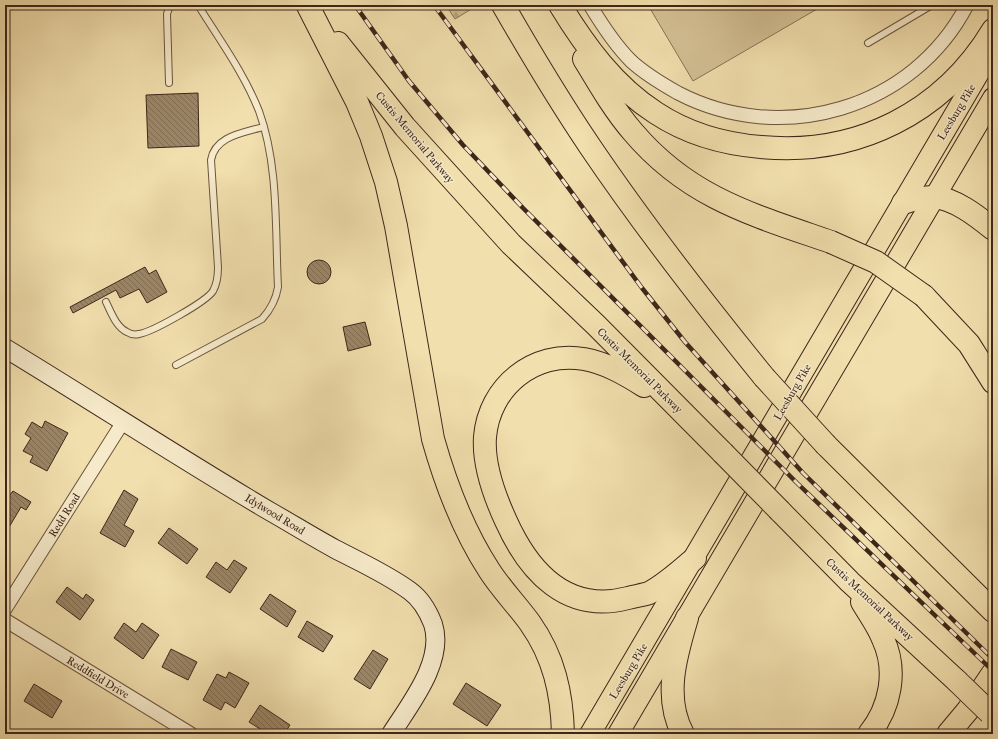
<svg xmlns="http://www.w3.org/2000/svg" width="998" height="739" font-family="'IM FELL Great Primer',serif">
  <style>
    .forest { fill: url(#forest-firs); stroke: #887357 }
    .park { fill: #d3c094; stroke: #887357 }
    .building { fill: url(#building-back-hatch); stroke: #3e261a }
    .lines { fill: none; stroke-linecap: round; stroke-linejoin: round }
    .service-casing { stroke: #6b543f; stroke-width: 8 }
    .minor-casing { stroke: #6b543f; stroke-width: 15 }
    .secondary-casing { stroke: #3e261a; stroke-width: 20 }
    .primary-casing { stroke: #3e261a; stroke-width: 22 }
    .motorway-casing { stroke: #3e261a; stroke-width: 24 }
    .service { stroke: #f6eaca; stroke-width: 6 }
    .minor { stroke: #f6eaca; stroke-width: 13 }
    .secondary { stroke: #f6eaca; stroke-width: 18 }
    .primary { stroke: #f1dfad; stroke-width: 20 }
    .motorway { stroke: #f1dfad; stroke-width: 22 }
    .rail-casing { stroke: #3e261a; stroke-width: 4.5 }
    .rail { stroke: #f6eaca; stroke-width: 3; stroke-dasharray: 9; stroke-linecap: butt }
    .motorway-bridge-casing { stroke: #3e261a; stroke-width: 24; stroke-linecap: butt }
    .motorway-bridge { stroke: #f1dfad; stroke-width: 22 }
    .labels { text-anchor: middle; stroke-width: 3; stroke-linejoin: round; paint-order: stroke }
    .street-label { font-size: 11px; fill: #3e261a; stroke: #f6eaca }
  </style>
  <defs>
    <pattern id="forest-firs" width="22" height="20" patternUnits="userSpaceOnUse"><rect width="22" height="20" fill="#d3c094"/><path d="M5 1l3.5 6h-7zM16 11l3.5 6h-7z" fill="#b6a57f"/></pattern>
    <pattern id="building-back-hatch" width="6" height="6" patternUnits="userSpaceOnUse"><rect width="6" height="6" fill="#9b8666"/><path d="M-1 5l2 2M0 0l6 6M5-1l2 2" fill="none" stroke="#806d53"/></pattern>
  </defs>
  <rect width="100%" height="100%" fill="#f1dfad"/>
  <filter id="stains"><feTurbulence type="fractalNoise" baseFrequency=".005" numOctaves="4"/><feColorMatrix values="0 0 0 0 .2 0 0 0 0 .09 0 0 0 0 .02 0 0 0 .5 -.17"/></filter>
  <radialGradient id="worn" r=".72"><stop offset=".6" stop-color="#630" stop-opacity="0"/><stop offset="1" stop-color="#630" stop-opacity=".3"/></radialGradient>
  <!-- forest -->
  <path class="forest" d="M446 5H472L473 8 455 19Z"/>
  <!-- park -->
  <path class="park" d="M648 5H824L693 81Z"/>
  <!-- building -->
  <path class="building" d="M198 93 199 146 148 148 146 95Z
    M307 272a12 12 0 1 1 24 0a12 12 0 1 1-24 0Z
    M145 267 149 274 156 270 167 292 147 303 139 289 120 298 116 290 73 313 70 307Z
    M365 322 371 345 348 351 343 327Z
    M45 421 68 433 47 471 30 462 33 456 23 451 31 438 25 434 32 422 42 428Z
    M124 490 138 499 124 525 134 531 125 547 100 533Z
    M13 491 31 502 26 510 21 507 5 534V494L9 496Z
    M169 528 198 549 187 564 158 543Z
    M234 560 247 568 230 593 206 577 216 562 227 570Z
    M67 587 83 599 86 594 94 600 80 620 56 602Z
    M270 594 296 611 287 627 260 609Z
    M307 621 333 636 323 652 298 637Z
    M124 623 136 632 142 623 159 635 143 659 114 638Z
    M171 649 197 662 188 680 162 667Z
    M373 650 388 659 370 689 354 679Z
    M229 672 249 683 235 708 225 702 221 710 203 700 217 674 226 678Z
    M466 683 501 705 487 726 453 704Z
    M34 684 62 701 52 718 24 701Z
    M260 705 290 725 284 734H268L249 722Z"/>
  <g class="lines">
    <!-- service casing -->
    <g class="service-casing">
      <path id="service" d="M868 43 932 5
        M169 83 167 14 170 5
        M106 302C111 312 116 327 127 332 130 334 135 335 139 334 152 332 206 302 213 291 217 284 218 275 218 267L211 160C215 136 243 133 263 127
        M176 365 262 319C271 309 276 300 278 287 275 229 279 166 259 111 244 73 219 39 198 5"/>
    </g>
    <!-- minor casing -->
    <g class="minor-casing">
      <path id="minor" d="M590 5C602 25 614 44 631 61 645 74 662 84 678 93 782 147 913 109 967 5
        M5 609 123 422
        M5 620 191 734"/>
    </g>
    <!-- secondary casing -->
    <g class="secondary-casing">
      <path id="secondary" d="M5 348C94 402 181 459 271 512 292 524 313 537 335 549 360 562 387 574 410 591 421 599 428 611 433 624 445 661 410 704 391 734"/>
    </g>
    <!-- primary casing -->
    <g class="primary-casing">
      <path id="primary" d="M590 734 993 49
        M618 734 993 98"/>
    </g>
    <!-- motorway casing -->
    <g class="motorway-casing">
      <path id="motorway" d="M503 5C530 52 558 99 589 145 643 225 703 302 764 377
        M560 5C585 46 614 86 656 113 688 134 723 144 761 147 857 156 943 113 993 30
        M308 6 357 102 371 136 386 182 396 226 433 439C446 485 463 530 489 570 501 589 517 605 530 623 554 657 562 693 563 734
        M338 43 405 127 511 244 596 325 723 453
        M584 59C599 84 614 110 633 132 689 198 753 215 831 242
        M903 203C912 200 923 197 933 197 954 198 977 216 993 229
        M924 296 969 344 993 382
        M644 386C625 374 606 363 584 359 534 350 489 387 485 437 483 465 494 495 506 521 529 572 567 614 628 598 635 596 643 595 649 593 666 584 680 571 695 558
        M826 445 993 611
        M780 511 850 582 957 681
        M862 602C869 614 878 626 883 639 898 671 890 708 869 734
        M683 734C663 697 676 655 687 618
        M948 734 968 710 993 673"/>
    </g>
    <!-- service -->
    <use href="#service" class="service"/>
    <!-- minor -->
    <use href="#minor" class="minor"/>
    <!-- secondary -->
    <use href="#secondary" class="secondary"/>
    <!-- primary -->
    <use href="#primary" class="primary"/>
    <!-- motorway -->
    <use href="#motorway" class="motorway"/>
    <!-- rail casing -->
    <g class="rail-casing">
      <path id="rail" d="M355 5 409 81 463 145 523 208 797 483 993 671
        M434 5 642 288 685 342 803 473 993 659"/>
    </g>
    <!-- rail -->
    <use href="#rail" class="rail"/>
    <!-- motorway-bridge casing -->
    <g class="motorway-bridge-casing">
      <path id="motorway-bridge" d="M831 242 876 262 924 296
        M764 377 826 445
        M723 453 780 511
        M957 681 990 713"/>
    </g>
    <!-- motorway-bridge -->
    <use href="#motorway-bridge" class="motorway-bridge"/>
  </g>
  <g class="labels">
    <!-- street labels -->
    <g class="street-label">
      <text transform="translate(956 112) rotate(-59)" y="4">Leesburg Pike</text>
      <text transform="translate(415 137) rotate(50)" y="4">Custis Memorial Parkway</text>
      <text transform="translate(640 370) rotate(45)" y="4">Custis Memorial Parkway</text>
      <text transform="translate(792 392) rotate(-60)" y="4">Leesburg Pike</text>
      <text transform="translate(275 514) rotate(31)" y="4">Idylwood Road</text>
      <text transform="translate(64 515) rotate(-58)" y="4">Redd Road</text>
      <text transform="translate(870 599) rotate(43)" y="4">Custis Memorial Parkway</text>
      <text transform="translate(628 671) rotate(-59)" y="4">Leesburg Pike</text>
      <text transform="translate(98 677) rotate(31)" y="4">Reddfield Drive</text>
    </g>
  </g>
  <!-- margin -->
  <rect width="998" height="739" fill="none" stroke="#f1dfad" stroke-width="20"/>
  <rect x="6" y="6" width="986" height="727" fill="none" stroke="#3e261a" stroke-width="2"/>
  <rect x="10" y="10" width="978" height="719" fill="none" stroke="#3e261a"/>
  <rect width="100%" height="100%" filter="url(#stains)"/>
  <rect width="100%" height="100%" fill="url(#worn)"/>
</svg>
